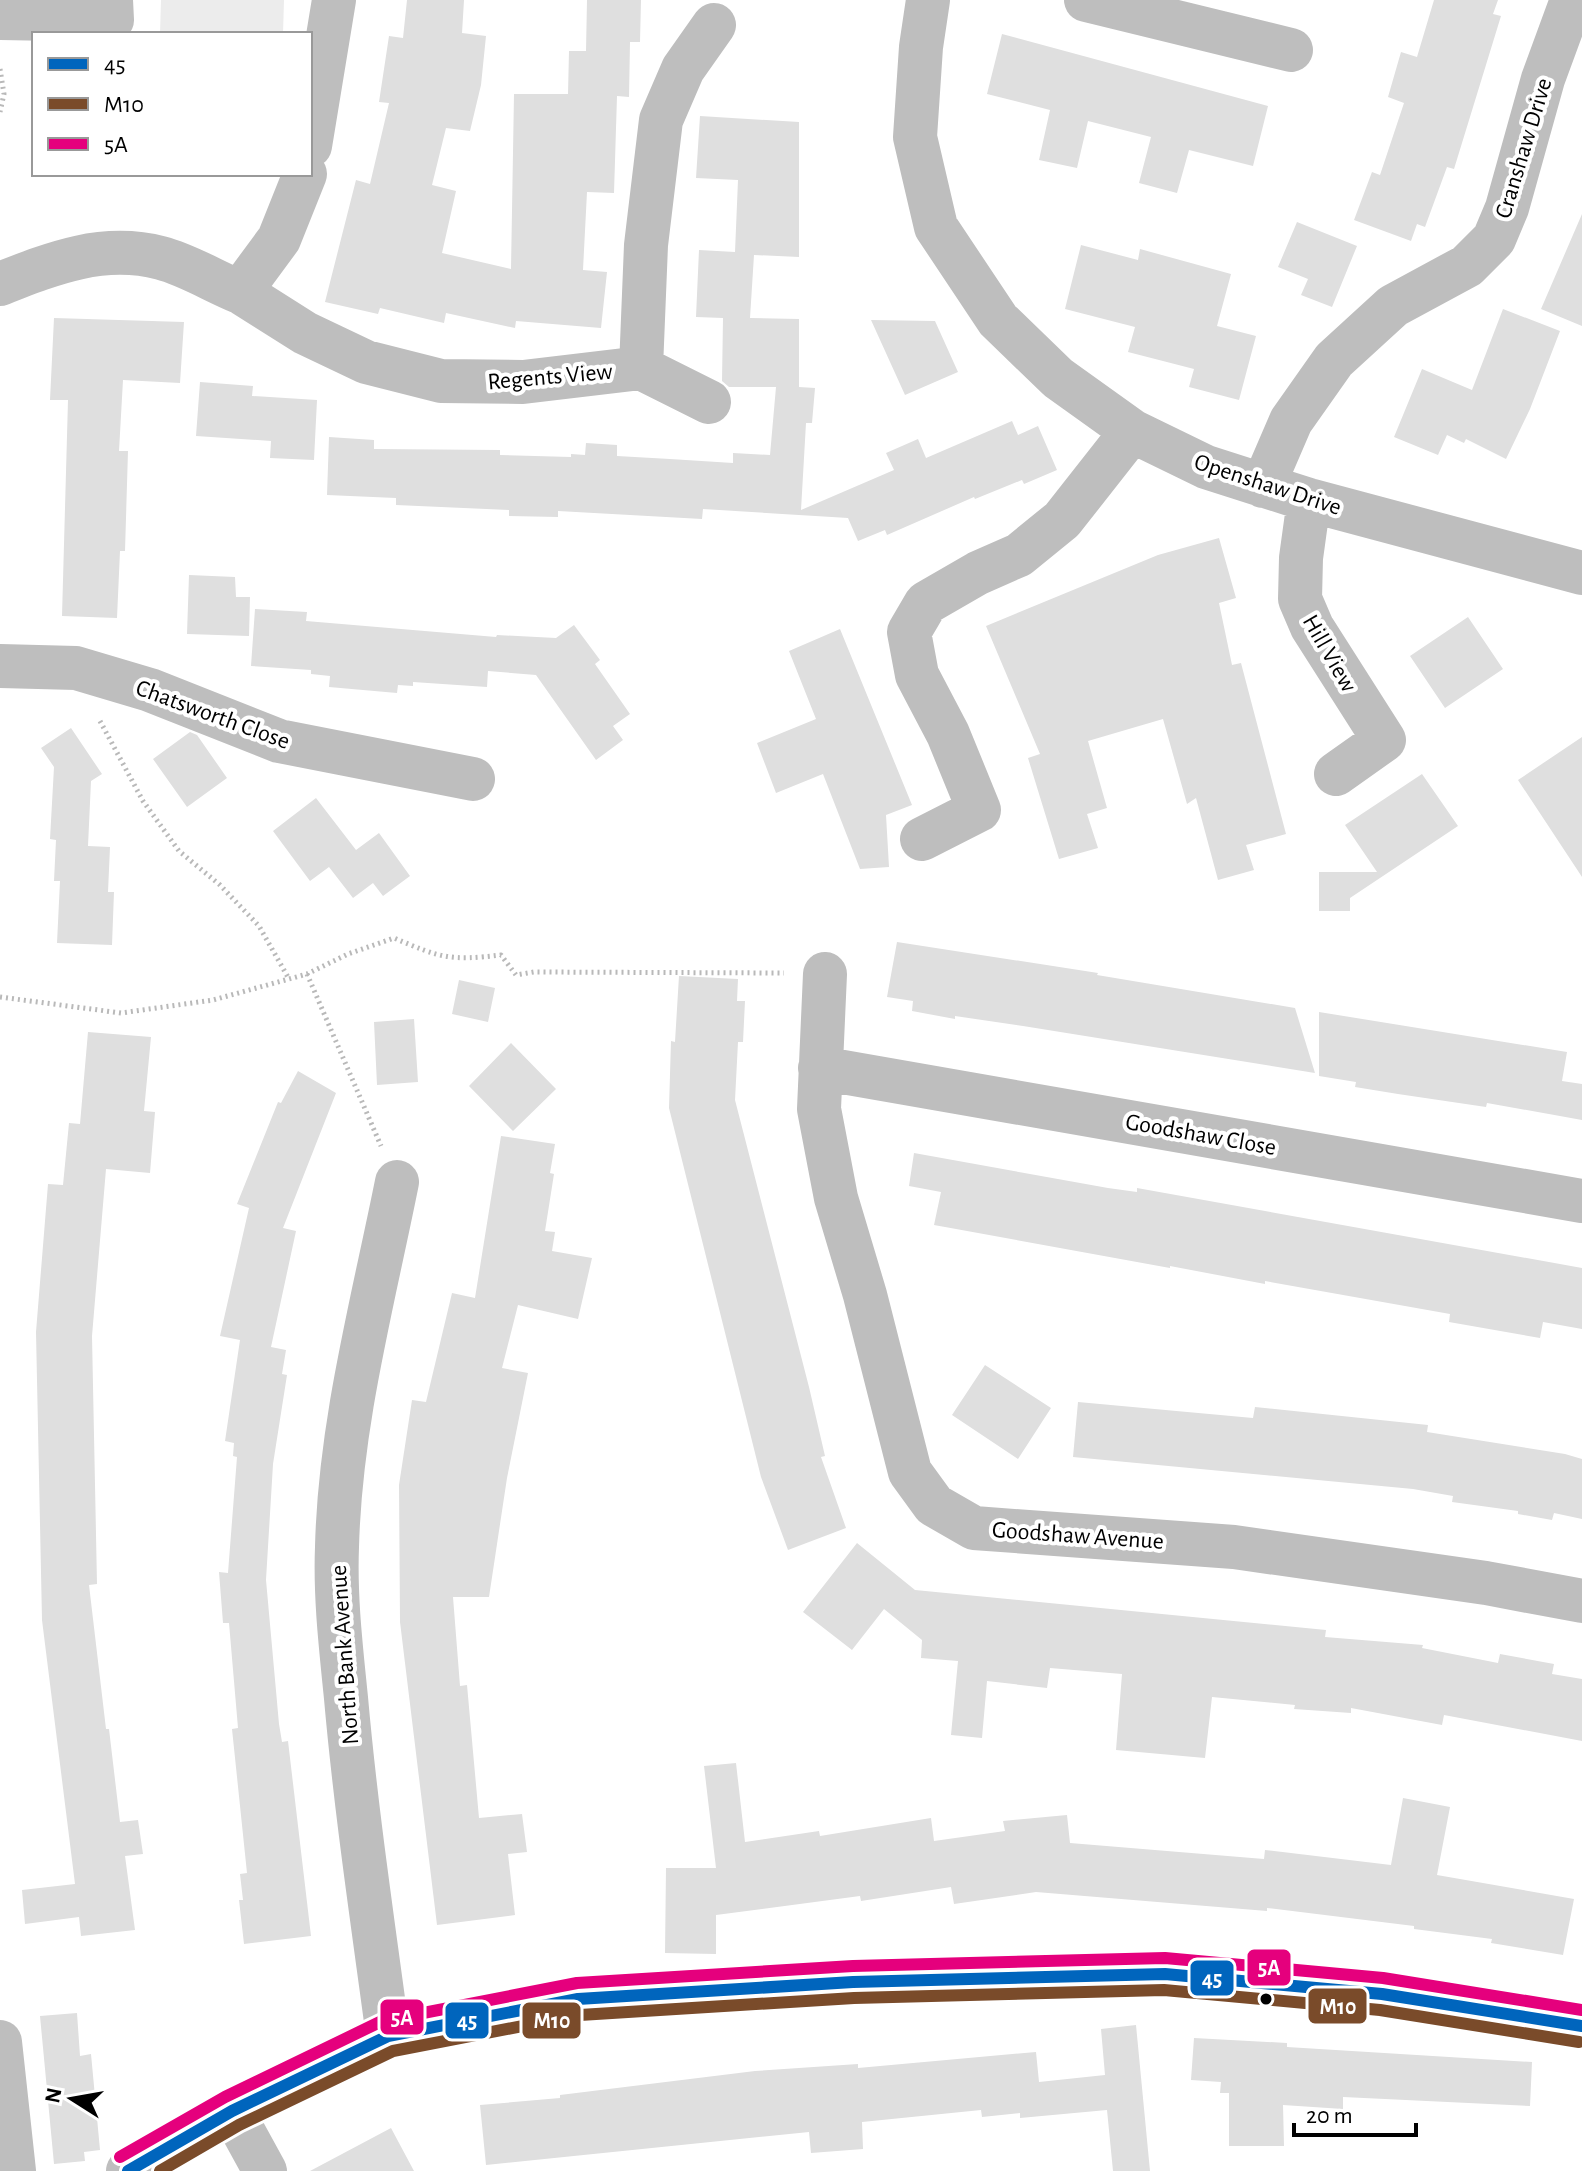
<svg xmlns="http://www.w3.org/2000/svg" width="1582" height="2171" font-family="'Alegreya Sans',sans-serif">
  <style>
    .green { fill: #ececec }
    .building { fill: #dfdfdf }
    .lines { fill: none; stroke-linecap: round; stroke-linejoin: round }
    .path { stroke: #b9b9b9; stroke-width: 5; stroke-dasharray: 2 4; stroke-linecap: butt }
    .minor { stroke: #bebebe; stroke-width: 44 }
    .major { stroke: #bebebe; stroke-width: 44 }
    .bus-1-casing { stroke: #fff; stroke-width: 18 }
    .bus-2-casing { stroke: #fff; stroke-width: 18 }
    .bus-3-casing { stroke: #fff; stroke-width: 18 }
    .bus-1 { stroke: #0065bd; stroke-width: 12 }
    .bus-2 { stroke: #7a4b2a; stroke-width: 12 }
    .bus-3 { stroke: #e5007d; stroke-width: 12 }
    .bus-dot { fill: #000; stroke: #fff; stroke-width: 3 }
    .labels { text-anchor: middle; stroke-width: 8; stroke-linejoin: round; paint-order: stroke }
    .street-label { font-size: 24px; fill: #000; stroke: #fff }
    .line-badge { stroke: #fff; stroke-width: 3 }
    .badge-label { font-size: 22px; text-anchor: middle; font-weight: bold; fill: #fff }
  </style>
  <rect width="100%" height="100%" fill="#fff"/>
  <!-- green -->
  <path class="green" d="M161 0H284L283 34H160Z"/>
  <!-- building -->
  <path class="building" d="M407 0H464L462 33 486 36 481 85 470 131 446 128 432 185 456 191 442 253 511 269 514 94H568L569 51H586L587 0H641L640 42H630L629 97 617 96 614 193 587 192 583 270 607 272 601 328 516 321 515 328 446 313 444 323 380 308 378 314 325 302 356 180 370 184 389 103 379 102 389 36 403 38Z
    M1434 0H1498L1493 14 1501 16 1454 169 1447 167 1425 227 1417 224 1411 241 1354 220 1372 172 1380 175 1404 103 1388 97 1401 52 1417 57Z
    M1002 34 1268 106 1253 166 1189 150 1177 193 1139 183 1151 137 1088 121 1077 168 1039 160 1050 110 987 94Z
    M700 116 799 122V257L754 255 750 318 799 319V387L815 388 812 423H806L801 510 894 470 886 453 918 439 926 458 1012 421 1018 435 1038 426 1057 470 1024 484 1022 480 975 499 974 497 887 535 885 530 858 541 848 518 703 509 702 519 558 511V517L509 516V510L396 505V498L327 495 329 437 374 440V449L500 450V455L571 457V454L585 455 586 443 617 445V456L670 459 733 463V453L770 455 776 387H729L722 381 723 318 696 317 699 250 735 252 738 180 696 178Z
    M1582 214V326L1541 309Z
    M1297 222 1357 246 1332 307 1301 295 1308 279 1278 267Z
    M1081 245 1138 260 1140 249 1231 274 1217 326 1256 336 1239 400 1189 387 1194 369 1128 352 1135 327 1065 309Z
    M1503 309 1560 331 1530 409 1506 459 1466 439 1464 443 1447 435 1438 455 1394 437 1422 369 1472 390Z
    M54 318 184 322 180 383 123 380 119 451H128L125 551H120L117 618 62 616 68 400H50Z
    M871 320 935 321 958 372 905 395Z
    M200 382 253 386 252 396 317 400 314 460 270 458 271 441 196 436Z
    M1219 538 1236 598 1219 603 1232 665 1241 663 1286 834 1246 845 1254 870 1218 880 1196 798 1187 804 1163 719 1088 741 1107 808 1087 814 1098 848 1059 859 1028 758 1040 754 986 626 1158 555Z
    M189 575 235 577 236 597H250L249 636 187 634Z
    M255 609 307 612 306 621 496 637 497 635 556 638 574 625 600 660 595 664 630 714 613 726 623 740 596 760 536 675 488 671 487 687 413 682V686L398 685 397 693 329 687 330 676 311 674V670L251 666Z
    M1468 617 1503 669 1445 708 1410 656Z
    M840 629 912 805 886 815 889 867 860 869 823 774 776 793 757 743 816 719 789 651Z
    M71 728 102 774 91 781 88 846 110 847 108 892H114L112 945 57 943 60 881H54L56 840 50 839 54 767 41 748Z
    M190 732 197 735 227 778 187 807 153 759Z
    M1582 737V877L1518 780Z
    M1422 774 1458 826 1350 898V911H1319V872H1377L1345 825Z
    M316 798 356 850 379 833 410 876 383 896 373 883 353 898 329 867 310 881 273 831Z
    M897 942 1098 973 1097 975 1295 1008 1315 1073 1023 1026 955 1016V1019L912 1011 913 1001 887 997Z
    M679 976 738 979 737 1001H745L743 1042H738L735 1100 809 1387 825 1456 821 1457 846 1528 788 1550 761 1477 669 1108 671 1041 675 1042Z
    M459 980 495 988 488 1022 452 1014Z
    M1319 1012 1567 1052 1562 1081 1582 1084V1120L1487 1103 1486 1107 1398 1094 1355 1087 1356 1082 1319 1076Z
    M414 1019 418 1082 377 1085 374 1022Z
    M88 1032 151 1037 144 1111 155 1112 150 1173 106 1169 92 1336 97 1584 89 1585 106 1729H109L120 1822 138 1820 143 1854 125 1856 135 1930 81 1936 79 1917 25 1924 22 1890 75 1884 42 1620 36 1332 48 1184 63 1185 69 1123 80 1124Z
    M511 1043 556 1089 513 1131 469 1086Z
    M298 1071 336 1093 283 1228 296 1231 271 1347 286 1350 282 1374 287 1375 273 1464 266 1580 279 1724 282 1742 288 1741 311 1936 244 1944 239 1900H243L240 1874 247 1873 232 1729 238 1728 229 1623H223L219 1572 228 1573 237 1457 233 1456 234 1443 225 1441 240 1340 220 1336 249 1208 237 1204 278 1102 281 1103Z
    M501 1136 555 1144 550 1173 554 1174 545 1231 555 1232 552 1251 592 1258 578 1319 518 1305 502 1368 528 1373 507 1478 489 1597H453L460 1686 467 1685 479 1818 522 1814 527 1852 508 1854 515 1915 437 1925 400 1622 399 1485 412 1400 426 1402 452 1293 475 1298Z
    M914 1153 1108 1188 1137 1192V1188L1582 1268V1329L1543 1322 1540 1338 1449 1322 1450 1314 1265 1281V1284L1170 1266V1268L934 1225 941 1192 909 1186Z
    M985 1365 1051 1408 1018 1459 952 1415Z
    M1078 1402 1253 1418 1255 1407 1428 1425 1427 1432 1565 1454 1582 1459V1519L1554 1513 1552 1520 1518 1514V1511L1452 1502 1453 1496 1413 1489 1073 1457Z
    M857 1543 915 1590 1326 1630 1325 1637 1423 1645 1422 1648 1498 1663 1500 1654 1554 1664 1552 1674 1582 1679V1741L1444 1715 1442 1725 1351 1708V1713L1294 1709 1295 1705 1212 1697 1205 1758 1116 1750 1122 1674 1050 1668 1047 1688 987 1681 982 1738 951 1735 958 1661 921 1658 922 1640 884 1609 852 1650 803 1612Z
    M736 1763 745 1842 819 1831 820 1836 931 1818 934 1841 1005 1831 1003 1821 1067 1815 1070 1843 1264 1859 1265 1850 1391 1865 1403 1798 1450 1807 1437 1875 1574 1899 1563 1955 1491 1943 1492 1939 1414 1929V1926L1267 1908V1911L1036 1892 954 1904 951 1887 861 1901 860 1896 716 1915V1954L665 1953 666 1868H716L704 1766Z
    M77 2013 80 2056 91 2054 100 2150 84 2152 85 2161 54 2164 40 2016Z
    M1136 2025 1150 2171H1113L1107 2110 1020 2118V2113L982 2117 981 2110 862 2122 863 2149 811 2153 809 2132 486 2165 480 2105 560 2098V2095L755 2071 858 2064V2068L1036 2052 1039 2082 1105 2075 1101 2029Z
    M1194 2038 1287 2043V2047L1532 2062 1530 2106 1343 2097V2109L1283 2105 1284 2146H1229V2093H1220L1221 2082 1191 2080Z
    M391 2128 414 2171H310Z"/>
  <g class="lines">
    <!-- path -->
    <path class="path" d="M0 69 4 94 0 112
      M100 721 143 801 179 851 220 885 259 926 289 979
      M307 974 381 1146
      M0 997 121 1013 213 1000 307 974 348 954 394 938C441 958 450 961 501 955L516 975 534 972 784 973"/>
    <!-- minor -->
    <path class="minor" d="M928 0 921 47 915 137 936 227 998 320 1058 378 1132 431 1206 467 1309 500 1582 573
      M1086 0 1291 50
      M0 18 112 20 111 0
      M310 146 334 0
      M0 284C53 263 103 243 161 258 188 265 215 282 240 292L279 239 305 174
      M240 292 305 333 366 362 441 381 523 382 641 368 646 245 661 120 683 69 714 25
      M641 368 709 402
      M1263 486 1291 421 1334 360 1393 306 1467 266 1494 239 1507 208 1543 79 1572 0
      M1309 500 1301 558 1300 599 1312 627 1384 740 1336 774
      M0 666 76 668 150 690 279 741 473 779
      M922 839 979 810 948 734 917 675 909 632 926 603 978 573 1019 555 1062 520 1132 431
      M825 974 819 1109 836 1198 865 1295 910 1472 934 1505 974 1528 1234 1547 1486 1583 1582 1601
      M820 1068 1582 1201
      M388 2036C373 1924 356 1811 346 1698 341 1648 335 1598 337 1547 340 1423 373 1302 397 1182
      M0 2042 14 2171
      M232 2111 265 2171"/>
    <!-- major -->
    <path class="major" d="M128 2171 232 2111 388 2036 578 1999 853 1982 1165 1974 1382 1994 1582 2026"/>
    <!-- bus-1 casing -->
    <g class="bus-1-casing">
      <path id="bus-1" d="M128 2171 232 2111 388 2036 578 1999 853 1982 1165 1974 1382 1994 1582 2026"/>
    </g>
    <!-- bus-2 casing -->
    <g class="bus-2-casing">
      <path id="bus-2" d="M160 2171 239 2125 393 2051 580 2015 854 1998 1164 1990 1380 2010 1579 2042"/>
    </g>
    <!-- bus-3 casing -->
    <g class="bus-3-casing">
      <path id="bus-3" d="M120 2157 225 2097 382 2021 577 1983 853 1966 1165 1958 1383 1978 1582 2010"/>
    </g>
    <!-- bus-1 -->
    <use href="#bus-1" class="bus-1"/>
    <!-- bus-2 -->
    <use href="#bus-2" class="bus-2"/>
    <!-- bus-3 -->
    <use href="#bus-3" class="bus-3"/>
  </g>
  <!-- markers -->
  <circle class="bus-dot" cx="1266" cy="1999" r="7"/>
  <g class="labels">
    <!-- street labels -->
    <g class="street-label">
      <text transform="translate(1523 148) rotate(-73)" y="8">Cranshaw Drive</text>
      <text transform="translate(550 376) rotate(-5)" y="8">Regents View</text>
      <text transform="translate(1268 484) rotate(18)" y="8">Openshaw Drive</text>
      <text transform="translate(1330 653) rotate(60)" y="8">Hill View</text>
      <text transform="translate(213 714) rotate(20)" y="8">Chatsworth Close</text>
      <text transform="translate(1201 1134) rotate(10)" y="8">Goodshaw Close</text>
      <text transform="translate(1078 1535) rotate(4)" y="8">Goodshaw Avenue</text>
      <text transform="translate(344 1655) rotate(-94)" y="8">North Bank Avenue</text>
    </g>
  </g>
  <g class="line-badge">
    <rect x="1246" y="1948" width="46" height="39" rx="8" fill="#e5007d"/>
    <rect x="1189" y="1959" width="46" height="38" rx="8" fill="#0065bd"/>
    <rect x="1307" y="1987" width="61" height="38" rx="8" fill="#7a4b2a"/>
    <rect x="379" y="1998" width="46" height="38" rx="8" fill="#e5007d"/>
    <rect x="521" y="2001" width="61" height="39" rx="8" fill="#7a4b2a"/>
    <rect x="444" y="2001" width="46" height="39" rx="8" fill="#0065bd"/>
  </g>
  <g class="badge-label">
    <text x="1269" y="1975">5A</text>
    <text x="1212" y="1986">45</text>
    <text x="1338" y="2014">M10</text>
    <text x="402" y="2025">5A</text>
    <text x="552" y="2028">M10</text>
    <text x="467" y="2028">45</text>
  </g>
  <!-- legend -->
  <rect x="32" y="32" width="280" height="144" fill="#ffffff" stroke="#999999" stroke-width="2"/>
  <rect x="48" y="58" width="40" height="12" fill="#0065bd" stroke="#999999" stroke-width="2"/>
  <text x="104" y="72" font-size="24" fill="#000000">45</text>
  <rect x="48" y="98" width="40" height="12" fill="#7a4b2a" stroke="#999999" stroke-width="2"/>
  <text x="104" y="112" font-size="24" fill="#000000">M10</text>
  <rect x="48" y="138" width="40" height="12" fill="#e5007d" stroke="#999999" stroke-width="2"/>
  <text x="104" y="152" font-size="24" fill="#000000">5A</text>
  <!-- north arrow -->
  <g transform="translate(72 2099) rotate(281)" stroke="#ffffff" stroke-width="6" paint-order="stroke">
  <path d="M0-6L14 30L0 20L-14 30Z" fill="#000000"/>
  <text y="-12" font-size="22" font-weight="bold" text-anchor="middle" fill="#000000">N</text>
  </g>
  <!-- scale -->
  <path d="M1294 2123v12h122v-12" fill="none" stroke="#000000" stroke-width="4"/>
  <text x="1306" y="2123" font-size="24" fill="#000000" stroke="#ffffff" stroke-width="6" paint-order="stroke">20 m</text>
</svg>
